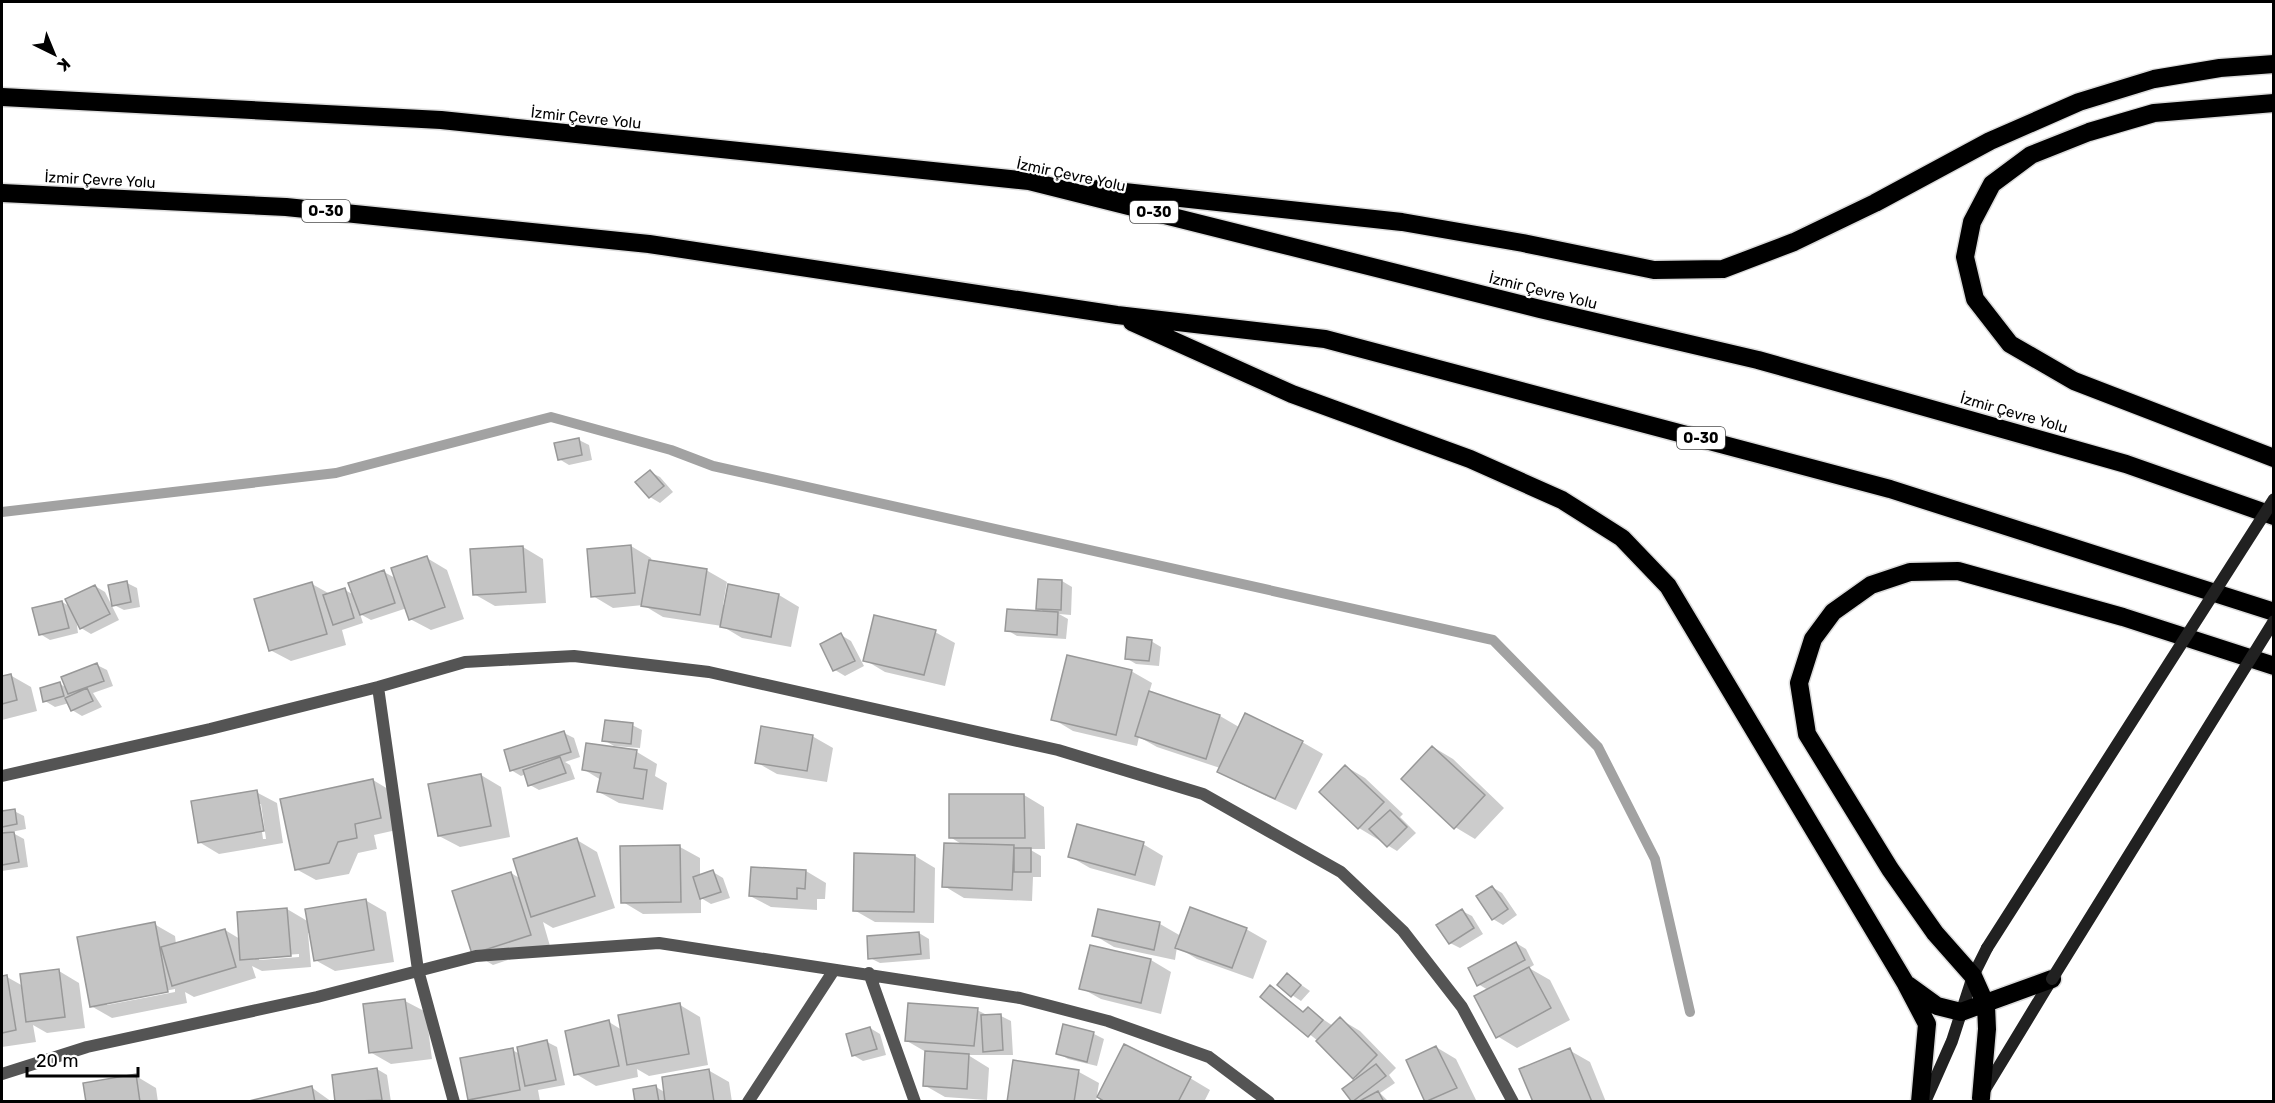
<svg xmlns="http://www.w3.org/2000/svg" width="2275" height="1103" font-family="Rubik,sans-serif">
  <style>
    .shadow { fill: #0003; fill-rule: evenodd }
    .lines { fill: none; stroke-linecap: round; stroke-linejoin: round }
    .stream { stroke: #a2a2a2; stroke-width: 10 }
    .building { fill: #c4c4c4; stroke: #989898; stroke-width: 1.5 }
    .motorway-casing { stroke: #dbdbdb; stroke-width: 21 }
    .minor { stroke: #545454; stroke-width: 12 }
    .secondary { stroke: #212121; stroke-width: 12 }
    .motorway { stroke: #000; stroke-width: 18 }
    .secondary-bridge { stroke: #212121; stroke-width: 12 }
    .labels { text-anchor: middle; stroke-width: 4.5; stroke-linejoin: round; paint-order: stroke }
    .shield { fill: #fff; stroke: #4c4c4c; stroke-width: 1.5 }
    .shield-label { font-size: 14px; font-weight: bold; fill: #000 }
    .street-label { font-size: 15px; fill: #000; stroke: #fff }
  </style>
  <rect width="100%" height="100%" fill="#fff"/>
  <!-- shadow -->
  <path class="shadow" d="M579 440 589 445 592 460 569 465 559 459Z
    M650 472 660 477 673 492 660 503 650 497 637 482Z
    M631 546 651 558 652 562 706 570 727 582 723 605 779 595 799 607 791 647 742 638 722 626 663 617 643 605 613 608 593 596Z
    M523 547 543 559 546 603 495 606 474 594Z
    M427 558 447 570 464 619 431 630 410 619 407 608 371 620 360 614 363 623 342 630 346 645 291 661 270 650 312 584 330 594 345 590 354 595 384 572 397 579Z
    M1062 581 1072 587 1071 615 1059 614 1068 619 1066 639 1017 636 1007 630 1046 613 1038 608Z
    M127 583 137 588 140 607 124 610 114 605Z
    M95 586 105 592 119 620 91 634 81 628 76 618 78 633 50 640 40 634 62 602 71 607Z
    M935 632 955 643 945 686 885 672 865 660Z
    M841 635 851 641 864 666 845 676 835 670Z
    M1151 641 1161 647 1159 666 1136 664 1126 658Z
    M97 665 107 670 113 686 93 693 102 707 82 716 72 710 69 703 55 707 45 701 60 684 67 688Z
    M1131 671 1152 683 1149 693 1220 716 1239 727 1302 742 1323 754 1296 810 1239 783 1219 771 1220 768 1157 747 1139 737 1137 746 1073 731 1053 719Z
    M10 675 31 687 37 711 2 720V678Z
    M632 725 642 730 640 748 614 746 604 740Z
    M564 733 574 738 580 757 565 762 570 765 575 779 539 790 530 785 526 774 521 776 511 770Z
    M812 736 833 748 827 782 777 774 756 762Z
    M1433 747 1453 759 1504 808 1475 839 1455 827Z
    M637 752 657 764 655 776 667 783 663 810 619 803 599 792 601 780 583 769Z
    M1345 766 1365 778 1403 814 1400 817 1416 833 1397 851 1359 828Z
    M481 775 501 787 510 837 460 847 439 836Z
    M373 780 393 792 401 829 374 835 377 849 358 853 349 874 316 880 296 869Z
    M256 792 277 803 283 843 219 854 199 842ZM258 804H261L266 839H263Z
    M1024 795 1044 807 1045 849H1029L1041 856V877H1033L1032 901 964 898 944 886 963 845 950 837Z
    M14 811 24 816 26 829 11 832 24 839 28 867 2 871V835L7 834 2 831V813Z
    M577 840 597 852 615 908 553 928 543 922 550 946 493 965 473 953 511 873 521 879Z
    M1143 844 1163 856 1155 886 1090 868 1069 856Z
    M680 847 700 858V876L713 872 723 878 730 898 711 904 701 898V913L643 914 623 902Z
    M915 856 935 868 934 923 875 922 854 910Z
    M806 871 826 883 825 899H817V910L771 907 750 896Z
    M1492 887 1502 893 1517 915 1503 925 1493 919Z
    M365 900 386 912 394 962 335 971 315 960 311 933H308L311 967 262 971 252 966 256 978 194 997 185 992 187 1003 112 1018 91 1006 154 924 175 936 176 944 225 930 240 939 287 909 309 922ZM299 954V957L259 960V957ZM175 989V992L107 1005V1002Z
    M1099 911 1160 924 1181 936 1246 929 1267 941 1253 979 1197 959 1177 947 1175 960 1114 947 1094 935Z
    M1462 911 1472 916 1483 934 1460 948 1450 943Z
    M919 933 929 939 930 959 880 963 870 958Z
    M1516 943 1526 949 1534 965 1529 968 1550 980 1570 1020 1517 1048 1497 1036 1488 990 1478 984Z
    M1091 946 1151 960 1171 972 1161 1014 1101 999 1081 988Z
    M59 971 79 983 85 1028 47 1033 33 1025 36 1042 2 1047V978L7 977 23 986Z
    M1287 975 1310 991 1301 1001 1292 995Z
    M1270 987 1304 1013 1308 1009 1333 1026 1340 1019 1360 1031 1396 1068 1389 1075 1395 1083 1380 1093 1389 1102 1353 1100 1357 1079 1318 1041 1262 996Z
    M405 1001 426 1012 432 1059 391 1064 370 1052Z
    M680 1005 700 1017 708 1065 649 1076 637 1069 638 1077 596 1086 576 1074 609 1022 622 1030Z
    M977 1010 989 1016H1001L1011 1021 1013 1055H968L989 1068 987 1100 945 1097 924 1085 926 1052 907 1041Z
    M1065 1026 1094 1034 1104 1039 1097 1066 1068 1059 1058 1053Z
    M870 1028 880 1034 886 1055 863 1061 853 1055Z
    M547 1042 557 1047 565 1085 538 1090 540 1101 536 1102H474L469 1099 512 1050 520 1054Z
    M1436 1047 1456 1059 1476 1100 1427 1102 1408 1061Z
    M1569 1050 1590 1062 1606 1102H1534Z
    M377 1069 387 1075 391 1102H337Z
    M708 1070 729 1082 732 1102H636L656 1087 666 1093Z
    M1079 1072 1099 1083 1096 1102H1008Z
    M136 1076 156 1088 158 1102H87Z
    M1190 1078 1210 1090 1204 1102H1107Z
    M311 1087 332 1102H252Z"/>
  <g class="lines">
    <!-- stream -->
    <path class="stream" d="M2 512 336 473 551 417 671 450 713 466 1493 640 1598 747 1655 859 1690 1012"/>
  </g>
  <!-- building -->
  <path class="building" d="M579 438 582 455 558 460 554 443Z
    M650 470 664 486 649 498 635 482Z
    M631 545 635 593 591 597 587 549Z
    M523 546 526 592 473 595 470 549Z
    M427 556 445 607 409 620 391 568Z
    M649 560 707 569 700 615 641 606Z
    M384 570 395 603 360 615 348 583Z
    M1038 579 1062 580 1061 610 1036 609Z
    M127 581 131 602 112 606 108 585Z
    M312 582 327 634 269 651 254 599Z
    M728 584 779 594 771 637 720 627Z
    M95 585 110 614 80 629 65 599Z
    M345 588 354 618 333 625 323 595Z
    M62 601 69 628 39 635 32 608Z
    M1007 609 1058 612 1057 635 1005 631Z
    M874 615 936 630 924 675 863 661Z
    M841 633 855 661 833 671 820 644Z
    M1127 637 1152 640 1149 661 1125 659Z
    M1067 655 1132 670 1116 735 1051 720Z
    M97 663 104 681 68 694 61 677Z
    M11 674 17 700 2 704V676Z
    M60 682 64 696 43 702 40 688Z
    M87 688 93 701 71 711 65 698Z
    M1149 691 1220 715 1206 759 1135 736Z
    M1245 713 1303 741 1275 799 1217 772Z
    M605 720 633 723 631 744 602 741Z
    M761 726 813 735 807 771 755 763Z
    M564 731 571 752 510 771 504 750Z
    M586 743 637 750 634 768 647 770 643 799 597 792 601 773 582 770Z
    M1432 746 1485 795 1454 829 1401 779Z
    M560 757 566 773 528 786 523 770Z
    M1345 765 1384 802 1358 829 1319 792Z
    M481 774 491 826 438 836 428 784Z
    M373 779 381 818 355 824 357 838 338 842 329 863 295 870 280 799Z
    M257 790 264 831 198 843 191 801Z
    M949 794H1024L1025 838H949Z
    M15 809 17 824 2 827V811Z
    M1390 810 1407 827 1387 847 1369 829Z
    M1077 824 1144 842 1135 875 1068 857Z
    M14 832 19 862 2 865V833Z
    M577 838 595 896 531 917 513 859Z
    M944 843 1014 845 1012 890 942 887Z
    M680 845 681 902 621 903 620 846Z
    M1014 848H1031V872H1014Z
    M854 853 915 855 914 912 853 911Z
    M751 867 806 870 805 889 797 888V899L749 896Z
    M713 870 721 892 700 899 693 877Z
    M511 872 531 935 472 954 452 891Z
    M1492 886 1508 909 1492 920 1476 896Z
    M366 899 374 950 314 961 305 909Z
    M1190 907 1247 928 1232 968 1175 948Z
    M287 908 291 956 240 960 237 912Z
    M1098 909 1160 922 1154 950 1092 936Z
    M1462 909 1474 928 1449 944 1436 925Z
    M155 922 168 992 90 1007 77 937Z
    M225 929 236 967 172 986 161 947Z
    M919 932 921 954 868 959 867 936Z
    M1516 942 1525 960 1477 986 1468 968Z
    M1090 945 1151 959 1141 1003 1079 989Z
    M1529 967 1551 1008 1496 1038 1474 996Z
    M59 969 65 1017 26 1022 20 974Z
    M1287 973 1301 985 1291 997 1277 985Z
    M7 975 16 1030 2 1033V976Z
    M1270 985 1303 1012 1308 1007 1323 1020 1308 1037 1260 997Z
    M405 999 412 1048 369 1053 363 1004Z
    M680 1003 689 1054 627 1065 618 1015Z
    M908 1003 978 1008 974 1046 905 1041Z
    M1001 1014 1003 1050 983 1052 981 1015Z
    M1340 1017 1377 1055 1353 1079 1316 1041Z
    M609 1020 619 1066 574 1075 565 1031Z
    M1063 1024 1094 1032 1087 1062 1056 1054Z
    M870 1027 877 1049 852 1056 846 1034Z
    M547 1040 556 1080 525 1086 517 1047Z
    M1124 1044 1191 1077 1178 1102H1105L1097 1097Z
    M1436 1046 1457 1088 1425 1102 1406 1060Z
    M513 1048 520 1090 468 1100 460 1058Z
    M1570 1048 1592 1102H1533L1519 1069Z
    M925 1051 969 1054 967 1089 923 1086Z
    M1013 1060 1079 1070 1074 1102H1007Z
    M1376 1064 1386 1076 1352 1102 1342 1089Z
    M377 1068 382 1100 335 1102 332 1075Z
    M709 1069 714 1102H665L662 1077Z
    M136 1074 140 1102H86L83 1083Z
    M656 1085 659 1102H635L633 1089Z
    M312 1086 315 1102H245Z
    M1378 1091 1384 1102H1358Z"/>
  <g class="lines">
    <!-- motorway casing -->
    <g class="motorway-casing">
      <path id="motorway" d="M2 97 441 120 1029 181 1540 309 1758 360 2126 464 2274 516
        M2274 103 2154 113 2089 132 2031 155 1992 184 1972 222 1965 257 1975 299 2010 344 2074 381 2274 458
        M1097 189 1402 222 1523 243 1654 270 1723 269 1794 242 1875 203 1990 141 2079 102 2154 79 2220 68 2274 64
        M2 193 286 207 649 244 1117 315 1325 339 1890 489 2274 612
        M1132 322 1292 394 1470 459 1562 500 1622 538 1668 586 1906 984 1927 1024 1920 1102
        M1908 985 1937 1006 1961 1012 2052 979
        M1981 1098 1987 1029 1986 1005 1973 976 1935 933 1890 869 1807 734 1799 683 1813 639 1833 612 1871 585 1910 572 1958 571 2123 617 2274 666"/>
    </g>
    <!-- minor -->
    <path class="minor" d="M378 687 418 970 454 1102
      M2 776 210 729 378 687 465 662 574 656 709 672 1058 750 1203 794 1341 872 1403 931 1462 1007 1513 1102
      M869 973 915 1102
      M2 1074 87 1047 317 997 476 956 659 943 1020 998 1108 1021 1209 1057 1269 1102
      M748 1102 834 970"/>
    <!-- secondary -->
    <path class="secondary" d="M1984 1091 2052 979
      M1925 1102 1952 1041 1973 976 1987 948"/>
    <!-- motorway -->
    <use href="#motorway" class="motorway"/>
    <!-- secondary-bridge -->
    <path class="secondary-bridge" d="M1987 948 2274 499
      M2052 979 2274 621"/>
  </g>
  <g class="labels">
    <!-- shield labels -->
    <g class="shield">
      <rect x="302" y="200" width="48" height="22" rx="4.5"/>
      <rect x="1130" y="201" width="48" height="22" rx="4.5"/>
      <rect x="1677" y="427" width="48" height="22" rx="4.5"/>
    </g>
    <g class="shield-label">
      <text x="326" y="216">O-30</text>
      <text x="1154" y="217">O-30</text>
      <text x="1701" y="443">O-30</text>
    </g>
    <!-- street labels -->
    <g class="street-label">
      <text transform="translate(586 118) rotate(6)" y="5">İzmir Çevre Yolu</text>
      <text transform="translate(1071 175) rotate(12)" y="5">İzmir Çevre Yolu</text>
      <text transform="translate(100 180) rotate(3)" y="5">İzmir Çevre Yolu</text>
      <text transform="translate(1543 291) rotate(14)" y="5">İzmir Çevre Yolu</text>
      <text transform="translate(2014 413) rotate(16)" y="5">İzmir Çevre Yolu</text>
    </g>
  </g>
  <!-- border -->
  <rect width="2275" height="1103" fill="none" stroke="#000000" stroke-width="6"/>
  <!-- north arrow -->
  <g transform="translate(54 54) rotate(137)" stroke="#ffffff" stroke-width="4.5" paint-order="stroke">
  <path d="M0-4.5L10 22L0 15L-10 22Z" fill="#000000"/>
  <text y="-9" font-size="16" font-weight="bold" text-anchor="middle" fill="#000000">K</text>
  </g>
  <!-- scale -->
  <path d="M27 1067v9h111v-9" fill="none" stroke="#000000" stroke-width="3"/>
  <text x="36" y="1067" font-size="18" fill="#000000" stroke="#ffffff" stroke-width="4.5" paint-order="stroke">20 m</text>
</svg>
